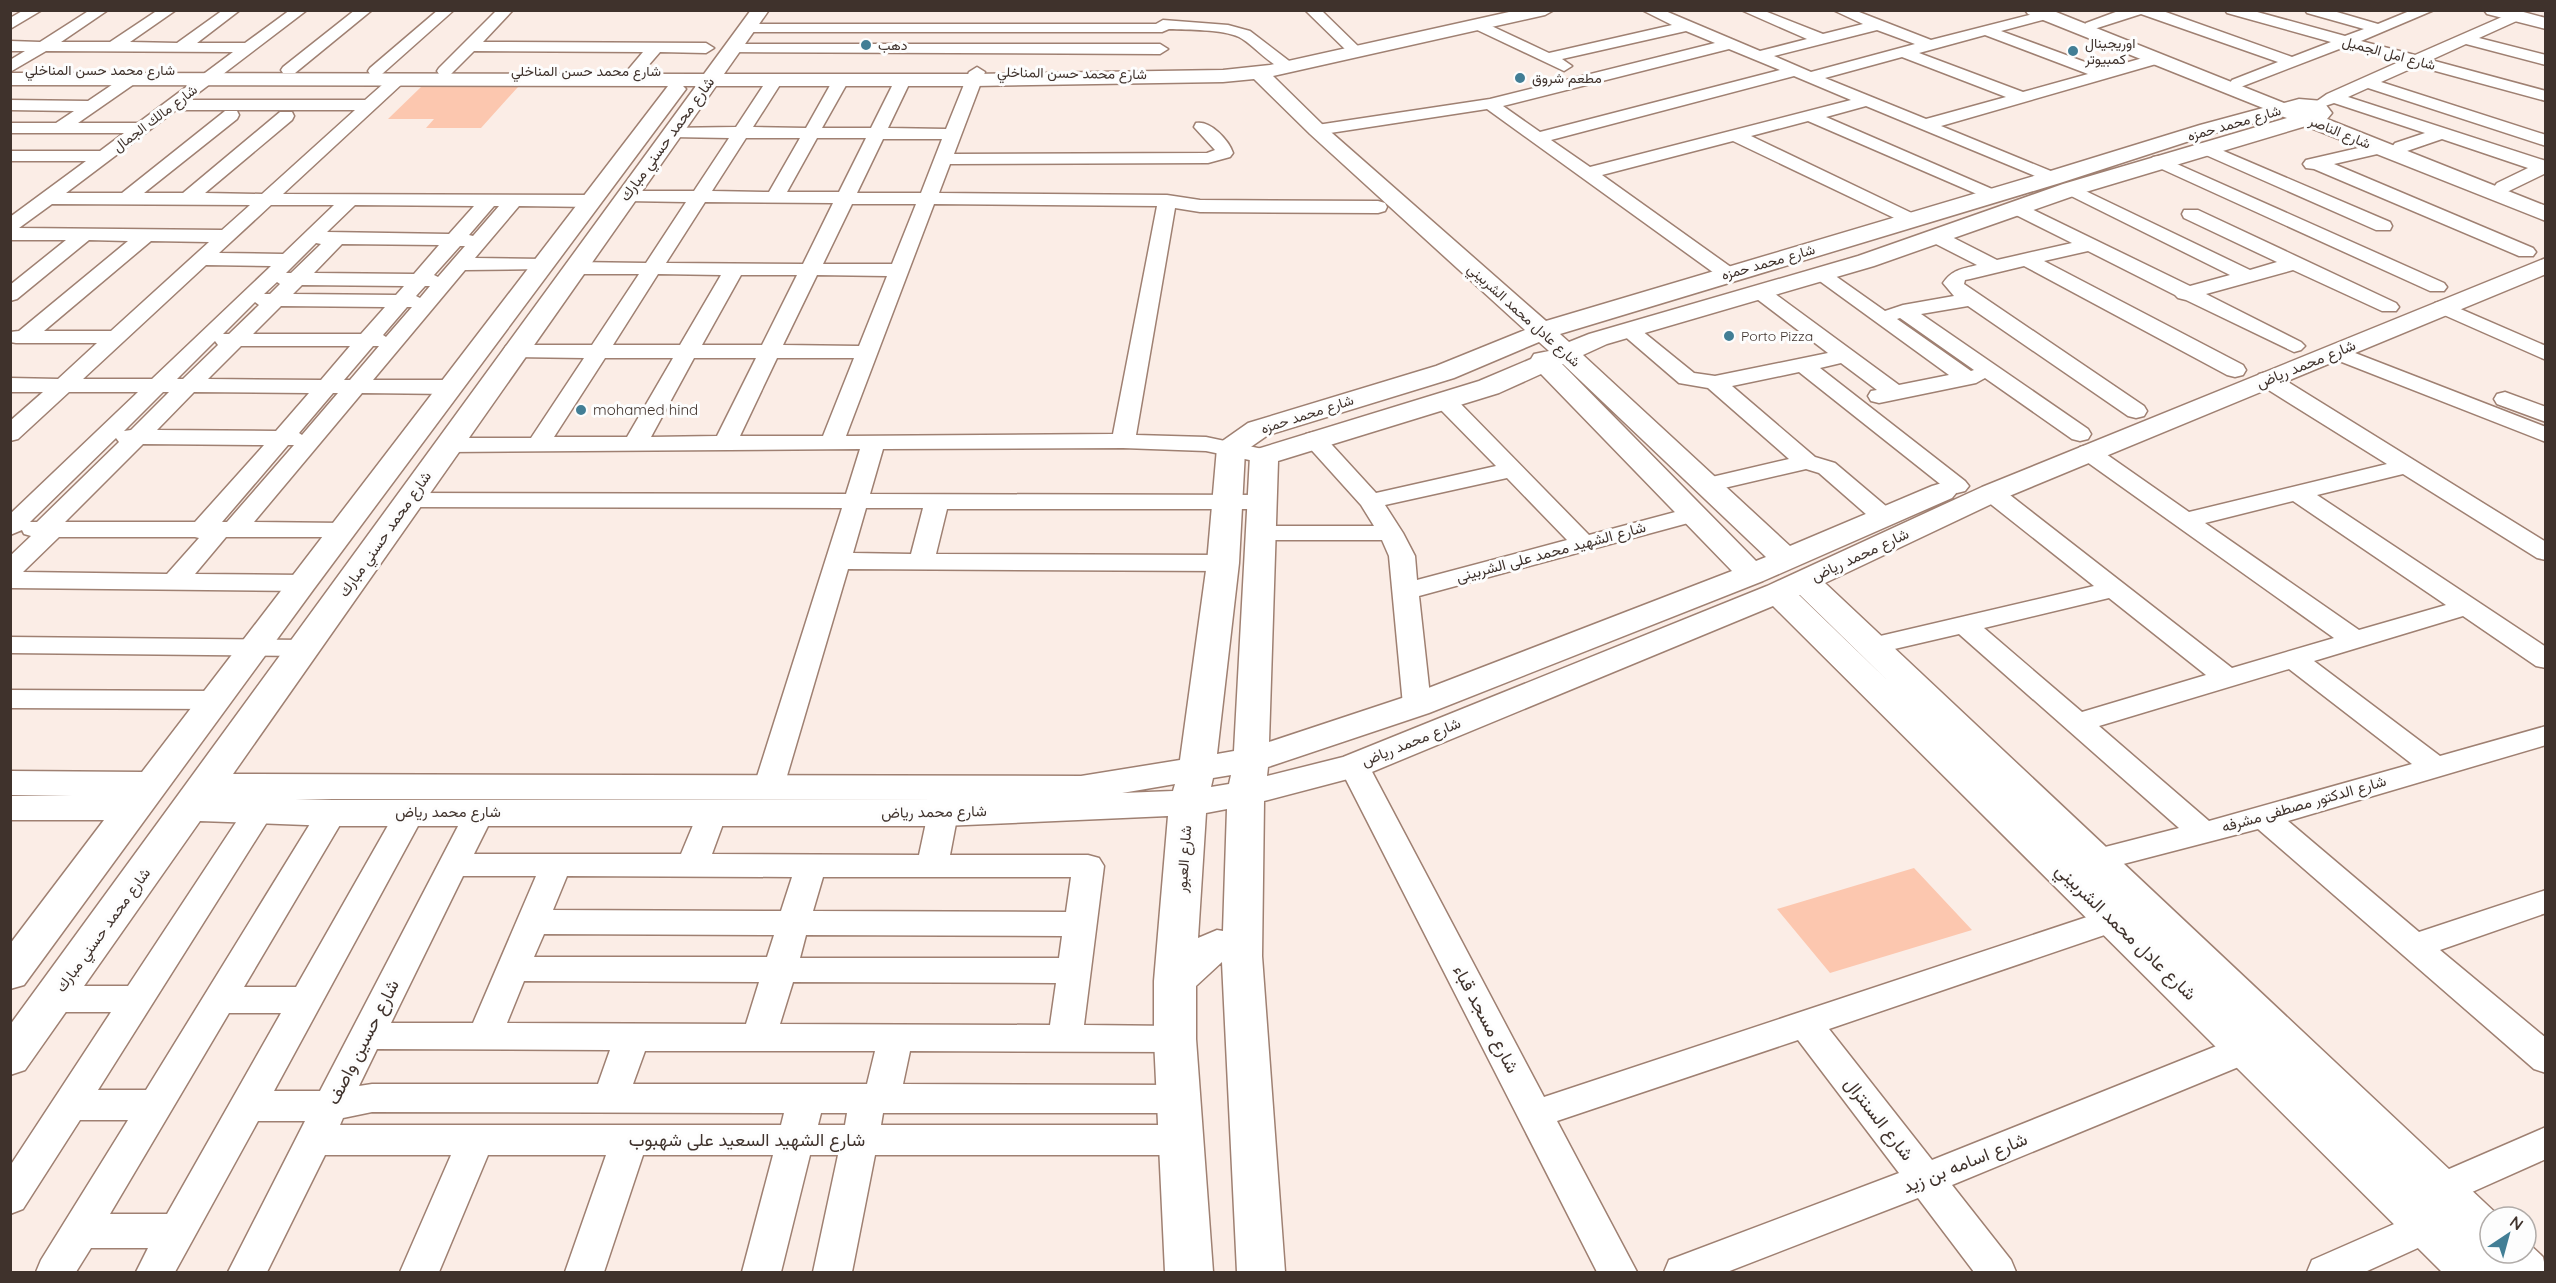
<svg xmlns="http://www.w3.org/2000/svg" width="2556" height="1283" font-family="Quicksand,Vazirmatn,sans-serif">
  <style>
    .green { fill: #fcc7af }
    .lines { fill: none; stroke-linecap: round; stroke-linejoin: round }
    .street-casing { stroke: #9f8072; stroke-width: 3 }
    .secondary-casing { stroke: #9f8072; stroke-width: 3 }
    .street { fill: #fff; fill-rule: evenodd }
    .secondary { fill: #fff; fill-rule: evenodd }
    .poi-dot { fill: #427e95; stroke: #fdfdfd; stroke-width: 2 }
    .labels { text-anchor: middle; stroke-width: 6; stroke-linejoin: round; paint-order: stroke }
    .far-poi-label { font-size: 14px; fill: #3f322c; stroke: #fdfdfd; text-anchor: start }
    .far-street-label { font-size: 14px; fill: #3f322c; stroke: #fdfdfd }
    .street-label { font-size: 15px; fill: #3f322c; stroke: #fdfdfd }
    .poi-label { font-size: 15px; fill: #3f322c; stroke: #fdfdfd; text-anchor: start }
    .near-street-label { font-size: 18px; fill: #3f322c; stroke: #fdfdfd }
  </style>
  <rect width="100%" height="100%" fill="#fbede6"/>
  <!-- green -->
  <path class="green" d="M421 87H518L481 128H426L434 119H388Z
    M1914 868 1972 930 1830 973 1777 909Z"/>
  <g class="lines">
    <!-- street casing -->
    <g class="street-casing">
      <path id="street" d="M24 10H42L10 29V18Z
        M90 10H108L61 42H110L158 10H176L130 42 177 43 223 10H240L197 43H245L290 10H307L189 100H365L391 77H403L405 80 403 83 283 194 592 195 598 197 601 201 598 205 592 207 519 206 475 258 543 259 550 261 553 265 550 269 465 270 373 380H451L459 382 462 387 459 392 451 394 362 393 254 522 343 523 352 525 355 530 352 535 343 537H226L195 574 302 575 311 578 315 583 311 588 302 591 10 588V556L31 536 24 534 22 530 10 535V514L138 392H69L18 439 10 441V421L43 392H10V378L58 379 97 343H16L10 342V332L19 331 128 241 89 240 17 299 10 301V285L66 240H10V217L86 161H10V151H100L124 133H10V123H56L74 111 10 110V100L88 101 125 76 131 74 139 79 137 82 78 123H138L233 52 46 51 10 72V60L25 51H10V41L40 42ZM176 110H355L262 194 205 193 292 120 294 116 292 112H280L183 193H144L237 119 239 115 237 111H225L122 193H66ZM52 204 250 205 222 230 19 228ZM271 205H334L283 254 219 253ZM355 205 474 206 449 234 327 232ZM494 206H499L473 236 469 235ZM151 241 209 242 111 331H44ZM316 243 321 244 291 273H286ZM342 244 439 245 414 274 314 273ZM460 246H465L438 277 434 275ZM206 265 271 266 152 379H83ZM277 282 280 284 270 294H264ZM302 285 404 286 396 295 293 294ZM425 286H430L420 298 416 296ZM255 302 259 305 229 334H223ZM281 306 385 307 361 334H253ZM407 307H412L386 337 383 335ZM215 341 218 345 183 379H177ZM241 346H350L321 380 208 379ZM373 346H379L350 380H344ZM163 392H169L131 430 124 431ZM194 392 309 393 276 431 157 430ZM333 393H338L302 435 299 433ZM116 438 119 442 37 522H30ZM143 444 264 445 195 522H65ZM288 445H294L227 522H222ZM59 537H195L199 538 167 574 23 572Z
        M355 10H372L295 73H283L281 70 283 67Z
        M438 10H454L382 74H370L368 71 370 68Z
        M497 10H513L483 42 706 43 714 48 706 53 660 52 641 74 635 76 627 71 643 52 474 51 451 74H439L437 71 439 68Z
        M1305 10H1321L1361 49 1364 52 1361 55H1351Z
        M1642 10H1663L1760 51 1807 39 1741 10H1762L1823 34 1863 24 1833 10H1854L1931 40 2045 11 2050 12 2052 15 2050 18 2001 31 2104 69 2157 54 2165 59 2163 62 1941 126 2058 174 2061 178 2058 182 2052 183 1866 106 1826 117 1999 192 2002 196 1999 200 1993 201 1808 121 1751 136 1918 216 1920 220 1918 224 1911 226 1733 141 1602 175 1735 270 1738 274 1735 278H1721L1487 109 1317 135 1311 134 1309 130 1311 126 1317 125 1490 99 1715 43 1686 31 1562 59 1572 66 1564 71 1473 28 1471 25 1473 22H1483L1549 53 1672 25ZM1877 30 1915 44 1811 72 1774 56ZM1985 35 2088 74 2023 92 1919 53ZM1729 49 1780 70 1540 132 1503 106ZM1902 57 2006 97 1926 119 1825 78ZM1794 76 1851 100 1590 167 1551 140Z
        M2121 10H2160L2292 57 2331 42 2227 13 2225 10H2250L2345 36 2364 29 2307 13 2305 10H2330L2378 24 2412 10H2434L2361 41 2415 55 2511 13H2521L2523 16 2521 19 2479 38 2546 55V65L2466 44 2431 60 2546 91V101L2417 66 2381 82 2546 135V146L2368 88 2348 97 2546 161V173L2509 191H2497L2494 187 2497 183 2528 168 2442 139 2407 151H2395L2392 147 2395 143 2425 133 2334 103 2325 106 2317 101 2327 94 2401 61 2347 46 2238 88 2232 86 2230 83 2232 80 2278 62 2141 14 2091 30 2084 26 2086 23Z
        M1163 20 1228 25 1250 31 1297 67 1295 70C1277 75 1255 45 1239 37 1222 29 1188 30 1169 29L1162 32H747L740 28 747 24H1156Z
        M732 44H1160L1168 49 1160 54 727 52 724 49Z
        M977 67 985 72 954 154 1207 153 1215 150 1194 127 1196 123C1210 120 1229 140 1233 153L1230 157 1208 163 950 164 939 193 1167 195 1200 200 1378 201 1385 203 1387 207 1385 211 1378 213 1200 212 1175 208 1136 435 1206 437 1272 451 1276 456 1272 461 1264 463 1206 451 1123 448 883 449 870 494 1263 495 1272 497 1275 502 1272 507 1263 509H947L936 554 1223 555 1232 558 1236 563 1232 568 1223 571 848 569 784 786 780 793 769 796 758 793 754 786 842 508 409 507 400 505 397 500 400 495 409 493 846 494 860 449 447 452 439 450 435 445 439 440 447 438H531L584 358 514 357 506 356 503 351 506 346 514 345H592L639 274H574L567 272 564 268 567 264 574 262 646 263 686 202 626 201 620 200 617 196 620 192 626 191H694L729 138 672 137 666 136 664 132 666 128 736 127 769 77 775 75 783 80 753 127 806 128 833 80 841 75 849 80 822 128H871L895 80 903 75 911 80 888 128 946 129 969 72ZM746 138H800L769 192 712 191ZM817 138H866L839 192H787ZM883 139H942L921 193H857ZM705 202 833 203 803 264 666 263ZM852 204H916L892 264H823ZM934 204 1157 206 1113 434 846 436ZM658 274 721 275 680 345H613ZM741 275H797L762 345H702ZM817 275 887 276 859 346 783 345ZM605 358H673L627 437H554ZM694 358H756L717 436 651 437ZM777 358H854L823 436H740ZM866 508H923L911 554 853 553Z
        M2205 143 2390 222 2392 226 2390 230H2376L2199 152 2196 148 2199 144Z
        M2380 143 2386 144 2389 148 2386 152 2334 164 2533 248 2536 252 2533 256H2519L2314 169 2306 168 2303 164 2306 160Z
        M2159 156 2444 283 2447 287 2444 291H2430L2153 165 2150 161 2153 157Z
        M2071 184 2250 270 2277 262 2184 218 2182 214 2184 210H2198L2396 303 2399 307 2396 311H2382L2293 270 2206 294 2301 342 2305 346 2301 350 2294 352 2186 300 2178 298 2175 295 2088 251 2044 261 2243 365 2246 370 2243 375 2235 377 2227 375 2024 266 1970 279 1965 280 1964 284 2144 406 2147 411 2144 416 2136 418 2128 416 1968 306 1921 314 2088 429 2091 434 2088 439 2080 441 2072 439 1985 378 1976 383 1879 403 1871 401 1868 396 1871 391 1877 390 1841 363 1820 368 1965 481 1969 486 1965 491 1957 493 1949 491 1799 372 1732 386 1815 457 1835 463 1893 512 1896 517 1893 522 1884 524 1875 522 1819 473 1806 469 1707 492 1699 490 1695 485 1699 480 1789 459 1708 388 1679 383 1622 334 1619 330 1622 326 1629 324 1636 326 1694 373 1715 376 1828 353 1753 296 1750 292 1753 288H1767L1899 385 1949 375 1810 274 1813 270H1827L1885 311 1903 305 1954 296 1943 283C1952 270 1961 269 1977 265L1930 241 1927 237 1930 233H1944L1997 260 2072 243 2010 212 2008 208 2010 204 2017 202 2190 286 2230 275 2065 193 2062 189 2065 185ZM1900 318 1974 370 1971 371 1897 319Z
        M2442 301 2546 346V360L2435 311 2432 307 2435 303Z
        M2337 346 2546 427V442L2329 357 2326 352 2329 347Z
        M2267 372 2275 374 2546 542V560L2537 558 2403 474 2317 495 2546 647V668L2536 666 2463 616 2314 661 2440 756 2546 726V745L2288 821 2419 932 2546 890V913L2440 950 2546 1038V1073L2534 1069 2258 829 2081 875 2070 872 2065 864 2070 856 2179 828 1959 634 1873 654 1863 652 1859 646 1863 640 2094 586 1983 498 1980 493 1983 488 1992 486 2001 488 2232 668 2334 638 2080 457 2076 452 2080 447 2088 445 2096 447 2189 512 2387 464 2259 384 2256 379 2259 374ZM2293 501 2446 605 2359 630 2205 523ZM2109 598 2206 675 2082 712 1984 628ZM2289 669 2412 764 2209 821 2099 726Z
        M2505 392 2546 407V422L2497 404 2494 399 2497 394Z
        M1445 394 1453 396 1589 535 1694 507 1703 509 1706 514 1703 519 1419 596 1431 705 1427 711 1417 714 1407 711 1403 705 1389 556 1382 540H1262L1253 538 1250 533 1253 528 1262 526H1374L1361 505 1306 444 1302 439 1306 434 1314 432 1322 434 1376 493 1496 466 1437 406 1434 401 1437 396ZM1507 478 1567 540 1417 580 1415 556 1403 533 1385 505Z
        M10 637 304 640 314 642 318 648 314 654 304 656 10 653Z
        M10 690 215 691 225 694 229 700 225 706 215 709 10 708Z
        M1354 756 1364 759 1369 766 1544 1097 2114 908 2125 912 2130 920 2125 928 1829 1029 1932 1160 2234 1039 2246 1035 2258 1039 2263 1049 2258 1059 1952 1185 2011 1260 2016 1272H1974L1918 1198 1727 1272H1664L1669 1260 1899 1173 1798 1040 1557 1121 1637 1272H1597L1339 766 1344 759Z
        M259 801 270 804 274 811 98 1090H146L321 806 332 803 343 806 347 813 244 987H296L399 806 410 803 421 806 425 813 274 1091H320L469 805 480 802 491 805 495 812 474 854H681L701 806 712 803 723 806 727 813 712 854 919 855 928 813 932 806 943 803 954 806 958 813 950 855H1088L1099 858 1104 866 1084 1025 1175 1026 1187 1029 1192 1039 1187 1049 1175 1052 910 1051 903 1084 1179 1085 1192 1089 1197 1099 1192 1109 1179 1113H883L881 1125H1181L1194 1129 1199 1140 1194 1151 1181 1155H875L852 1272H813L838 1155H810L781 1272H742L773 1155H643L604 1272H565L606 1155H488L439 1272H400L451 1155H325L267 1272H228L305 1121H258L175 1272H136L148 1248H91L76 1272H36L41 1260 128 1120H80L23 1209 10 1214V1166L111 1012H53L41 1008 36 999 41 990 53 986H128L248 804ZM463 876H536L473 1023H391ZM567 876 792 877 781 911 553 910ZM823 877H1071L1066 912 813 911ZM544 934 774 935 767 957H534ZM806 935 1062 936 1059 958H800ZM524 981 759 982 746 1024 507 1023ZM793 982 1056 983 1050 1025 780 1024ZM229 1013H281L167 1214H110ZM377 1049 610 1050 598 1084H372L359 1086ZM645 1051H875L867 1084H633ZM372 1112 784 1113 781 1125H340L343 1118ZM821 1113H847L845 1125H818Z
        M2546 1127V1159L2452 1201 2439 1206 2426 1201 2420 1190 2426 1179Z
        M2426 1210 2440 1214 2445 1226 2440 1238 2365 1272H2307L2312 1260Z"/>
    </g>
    <!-- secondary casing -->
    <g class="secondary-casing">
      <path id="secondary" d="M751 10H769L724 74H974L1223 70 1270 65 1518 10H1554L1545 15 1273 76 1324 126 1546 321 2044 173 2200 125 2263 108 2028 14 2025 10H2051L2284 103 2299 99 2323 101 2332 113 2327 119 2546 206V221L2306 126 2079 194 1874 266 1607 344 1583 355 1790 546 1932 486 1942 483 1952 486 1957 492 1952 498 1763 581 1429 713 1268 767 1267 776 1343 757 1767 586 1982 487 2546 258V274L2002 499 1825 583 2500 1217H2490V1253H2526V1241L2543 1257 2546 1272H2442L1773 606 1367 774 1264 801 1262 956 1285 1272H1237L1222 962 1196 986V1039L1213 1272H1165L1154 1039V981L1168 816 943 826H332L200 821 25 1070 10 1075V1025L696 86H683L686 89 683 93 313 590 24 985 10 989V944L104 820H10V796H72L10 795V771L142 772 668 86 10 85V73L704 74ZM1254 79 1310 134 1525 330 1436 366 1248 423 1221 442 1217 448 1207 563 1180 760 1081 776 233 774 716 86H974L1223 82ZM2281 116 2287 118 2063 184 1858 256 1589 334 1569 342 1560 334 2060 183 2214 133ZM1539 342 1549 351 1534 354 1531 359 1479 381 1254 450 1250 456 1234 751 1217 754 1239 563 1245 451 1268 435 1454 378ZM1562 364H1563L1766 557 1756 561ZM1541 374 1732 571 1405 697 1269 742 1278 461 1499 393ZM1799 595H1800L1887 680ZM1231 775 1229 784 1211 787 1213 778ZM1175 784 1173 791 1122 793ZM295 799 954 800H332ZM1227 809 1223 931 1217 930 1198 938 1206 813Z
        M2484 10H2516L2546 18V29L2487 14Z"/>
    </g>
    <!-- street -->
    <use href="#street" class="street"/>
    <!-- secondary -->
    <use href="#secondary" class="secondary"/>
  </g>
  <!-- markers -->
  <g class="poi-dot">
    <circle cx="866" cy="45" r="6"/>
    <circle cx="2073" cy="51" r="6"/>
    <circle cx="1520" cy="78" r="6"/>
    <circle cx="1729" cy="336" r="6"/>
    <circle cx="581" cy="410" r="6"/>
  </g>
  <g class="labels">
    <!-- far-poi labels -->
    <g class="far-poi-label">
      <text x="2085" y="48">اوريجينال<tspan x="2085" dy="16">كمبيوتر</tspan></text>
      <text x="878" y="50">دهب</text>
      <text x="1532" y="83">مطعم شروق</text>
      <text x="1741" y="341">Porto Pizza</text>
    </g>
    <!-- far-street labels -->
    <g class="far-street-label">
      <text transform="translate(2389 53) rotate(15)" y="5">شارع امل الجميل</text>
      <text x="100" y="75">شارع محمد حسن المناخلي</text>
      <text x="586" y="76">شارع محمد حسن المناخلي</text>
      <text transform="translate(1072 73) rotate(1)" y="5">شارع محمد حسن المناخلي</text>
      <text transform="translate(155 118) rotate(-37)" y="5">شارع مالك الجمال</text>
      <text transform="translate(2234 123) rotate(-16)" y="5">شارع محمد حمزه</text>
      <text transform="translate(2340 132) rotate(22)" y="5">شارع الناصر</text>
      <text transform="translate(1768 262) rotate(-16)" y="5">شارع محمد حمزه</text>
      <text transform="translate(1524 315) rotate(42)" y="5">شارع عادل محمد الشربيني</text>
      <text transform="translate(1307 414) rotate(-18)" y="5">شارع محمد حمزه</text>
    </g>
    <!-- street labels -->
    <g class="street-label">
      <text transform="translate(667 139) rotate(-54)" y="5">شارع محمد حسني مبارك</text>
      <text transform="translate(2306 364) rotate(-22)" y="5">شارع محمد رياض</text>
      <text transform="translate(385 534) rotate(-55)" y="5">شارع محمد حسني مبارك</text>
      <text transform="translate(1551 552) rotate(-15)" y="5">شارع الشهيد محمد على الشربينى</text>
      <text transform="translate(1860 555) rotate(-25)" y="5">شارع محمد رياض</text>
      <text transform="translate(1411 742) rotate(-22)" y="5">شارع محمد رياض</text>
      <text transform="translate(2304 804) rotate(-16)" y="5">شارع الدكتور مصطفى مشرفه</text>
      <text x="448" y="817">شارع محمد رياض</text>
      <text transform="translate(934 812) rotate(-1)" y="5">شارع محمد رياض</text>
      <text transform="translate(1184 859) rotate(-86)" y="5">شارع العبور</text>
      <text transform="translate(103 930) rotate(-54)" y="5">شارع محمد حسني مبارك</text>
    </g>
    <!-- poi labels -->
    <g class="poi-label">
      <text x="593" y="415">mohamed hind</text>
    </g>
    <!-- near-street labels -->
    <g class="near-street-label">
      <text transform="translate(2126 932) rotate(44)" y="6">شارع عادل محمد الشربيني</text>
      <text transform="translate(1486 1019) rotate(62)" y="6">شارع مسجد قباء</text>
      <text transform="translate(363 1042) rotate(-63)" y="6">شارع حسين واصف</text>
      <text transform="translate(1879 1119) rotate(52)" y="6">شارع السنترال</text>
      <text x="747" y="1146">شارع الشهيد السعيد على شهبوب</text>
      <text transform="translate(1965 1163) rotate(-22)" y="6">شارع اسامه بن زيد</text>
    </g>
  </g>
  <!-- border -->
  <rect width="2556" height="1283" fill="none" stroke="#3f322c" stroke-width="24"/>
  <!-- north arrow -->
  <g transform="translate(2508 1235) rotate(36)"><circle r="28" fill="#fdfdfd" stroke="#b1aca9" stroke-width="1.5"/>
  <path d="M0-4.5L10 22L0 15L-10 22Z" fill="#427e95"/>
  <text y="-9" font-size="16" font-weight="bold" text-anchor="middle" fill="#3f322c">N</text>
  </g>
</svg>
